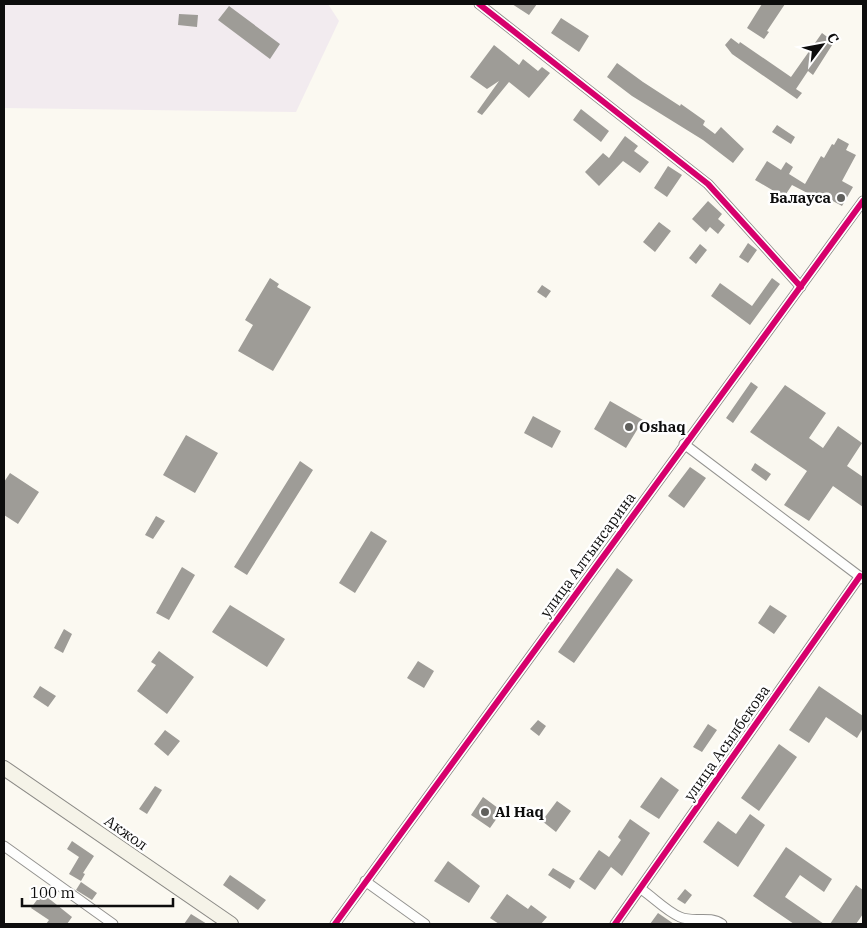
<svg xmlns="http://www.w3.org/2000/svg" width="867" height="928" font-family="'IBM Plex Serif',serif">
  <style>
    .industrial { fill: #f2ebef }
    .building { fill: #9e9c97 }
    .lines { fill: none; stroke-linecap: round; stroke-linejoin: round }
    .minor-casing { stroke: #949390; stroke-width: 11 }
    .secondary-casing { stroke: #8b8a86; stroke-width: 16 }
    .minor { stroke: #fefefd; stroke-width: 9 }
    .secondary { stroke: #f5f3e8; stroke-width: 14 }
    .cycleway-casing { stroke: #fff; stroke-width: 9 }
    .cycleway { stroke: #d6006c; stroke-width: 6 }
    .poi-dot { fill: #60605d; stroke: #fff; stroke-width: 2 }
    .labels { text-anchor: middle; stroke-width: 5; stroke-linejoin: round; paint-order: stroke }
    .poi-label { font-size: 15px; font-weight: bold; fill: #0d0d0d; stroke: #fff; text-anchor: start }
    .street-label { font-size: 15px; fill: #0d0d0d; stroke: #fff }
  </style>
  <rect width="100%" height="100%" fill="#fbf9f1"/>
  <!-- industrial -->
  <path class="industrial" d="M4 4H328L339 21 296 112 4 108Z"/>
  <!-- building -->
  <path class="building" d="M512 4H537L529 15Z
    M762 4H785L767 31 769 32 764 39 747 28Z
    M229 6 280 44 270 59 218 20Z
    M179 14 198 15 197 27 178 25Z
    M561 18 589 36 579 52 551 33Z
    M822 33 834 42 813 75 808 71 796 89 802 93 797 99 732 54 725 45 731 38 739 44 740 42 791 77Z
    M494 45 519 65 523 59 538 71 542 67 550 73 529 98 509 82 482 115 477 112 499 81 487 89 470 77Z
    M617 63 643 82 680 106 681 104 705 121 703 125 715 134 721 127 744 149 733 163 703 140 632 96 607 77Z
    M581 109 609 131 601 142 573 120Z
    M777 125 795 137 791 144 772 132Z
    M625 136 638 146 634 151 649 162 640 173 623 161 599 186 585 172 603 153 609 158Z
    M838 138 849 144 846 150 856 155 842 181 853 187 842 206 831 200 830 203 816 195 815 197 792 185 784 197 755 180 767 161 781 170 786 162 793 167 789 174 805 184 821 156 824 158 832 144 834 145Z
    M668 166 682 175 667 197 654 188Z
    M708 201 722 214 718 219 725 225 718 234 710 227 706 232 692 219Z
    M659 222 671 231 655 252 643 242Z
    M748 243 757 250 748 263 739 257Z
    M700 244 707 250 696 264 689 258Z
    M270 278 279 284 277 287 311 307 273 371 238 351 253 325 245 320Z
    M772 278 780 284 750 325 711 296 720 283 752 306Z
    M542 285 551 291 546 298 537 292Z
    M751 382 758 387 733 423 726 418Z
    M785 385 826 413 809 438 823 448 838 426 862 443 847 466 863 477V507L833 486 809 521 784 505 807 471 750 432Z
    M610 401 643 420 626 448 594 429Z
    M533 416 561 431 552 448 524 433Z
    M186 435 218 453 195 493 163 475Z
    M300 461 313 470 247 575 234 567Z
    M755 463 771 474 766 481 751 470Z
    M690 467 706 478 684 508 668 496Z
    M10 473 39 492 18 524 4 515V482Z
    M156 516 165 521 153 539 145 535Z
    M371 531 387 541 355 593 339 583Z
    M182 567 195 575 169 620 156 613Z
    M617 568 633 580 574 663 558 652Z
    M230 605 285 639 267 667 212 632Z
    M770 605 787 616 774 634 758 623Z
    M64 629 72 634 63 653 54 648Z
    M159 651 194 677 167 714 137 691 156 665 151 662Z
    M418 661 434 671 424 688 407 678Z
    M40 686 56 696 48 707 33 697Z
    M819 686 863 716V728L857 738 826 717 809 743 789 730Z
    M538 720 546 726 539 736 530 729Z
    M708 724 717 730 702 752 693 747Z
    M165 730 180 741 168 756 154 744Z
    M779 744 797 757 759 811 741 798Z
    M661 777 679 790 659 819 640 807Z
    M155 786 162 790 147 814 139 809Z
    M483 797 502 811 490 828 471 815Z
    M557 801 571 811 556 832 542 821Z
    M750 814 765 825 738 867 703 842 718 821 736 834Z
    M630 819 650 833 622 876 611 867 595 890 579 879 599 850 609 857 621 840 618 837Z
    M72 841 94 856 83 873 85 874 81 881 69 874 79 857 67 849Z
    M786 847 832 879 824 892 800 875 785 897 824 924H794L753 896Z
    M448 861 480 886 469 903 434 881Z
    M553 868 575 881 570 889 548 875Z
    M230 875 266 900 258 910 223 885Z
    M81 882 97 893 92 900 76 890Z
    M856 885 863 890V914L856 924H830Z
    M685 889 692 895 685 904 677 899Z
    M42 893 72 917 67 924H46L49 920 31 908Z
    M507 894 528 909 531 905 547 917 541 924H499L490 918Z
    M658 913 674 924H650Z
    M191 914 207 924H184Z"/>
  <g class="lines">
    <!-- minor casing -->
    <g class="minor-casing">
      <path id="minor" d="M479 4 708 184 801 287
        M684 444 863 579
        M4 846 113 924
        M365 881 425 924
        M641 889C653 897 666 911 680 917 694 923 709 915 722 924
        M335 924 863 201
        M615 924 860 576"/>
    </g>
    <!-- secondary casing -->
    <g class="secondary-casing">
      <path id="secondary" d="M4 768 231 924"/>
    </g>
    <!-- minor -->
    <use href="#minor" class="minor"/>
    <!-- secondary -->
    <use href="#secondary" class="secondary"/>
    <!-- cycleway casing -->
    <g class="cycleway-casing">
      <path id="cycleway" d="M479 4 708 184 801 287
        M335 924 863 201
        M615 924 860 576"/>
    </g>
    <!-- cycleway -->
    <use href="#cycleway" class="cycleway"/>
  </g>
  <!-- markers -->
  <g class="poi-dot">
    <circle cx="841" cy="198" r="5"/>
    <circle cx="629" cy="427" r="5"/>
    <circle cx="485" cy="812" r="5"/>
  </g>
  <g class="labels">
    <!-- poi labels -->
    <g class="poi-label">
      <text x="831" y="203" text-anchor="end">Балауса</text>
      <text x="639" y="432">Oshaq</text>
      <text x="495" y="817">Al Haq</text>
    </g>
    <!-- street labels -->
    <g class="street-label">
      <text transform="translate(588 555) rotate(-54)" y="5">улица Алтынсарина</text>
      <text transform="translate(727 743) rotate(-55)" y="5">улица Асылбекова</text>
      <text transform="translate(126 833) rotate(35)" y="5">Акжол</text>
    </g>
  </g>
  <!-- border -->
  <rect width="867" height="928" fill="none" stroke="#0d0d0d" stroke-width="10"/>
  <!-- north arrow -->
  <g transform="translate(822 45) rotate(58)" stroke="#ffffff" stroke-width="4" paint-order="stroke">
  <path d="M0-4L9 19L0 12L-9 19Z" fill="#0d0d0d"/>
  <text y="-8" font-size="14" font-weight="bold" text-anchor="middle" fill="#0d0d0d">С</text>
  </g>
  <!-- scale -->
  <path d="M22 898v8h151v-8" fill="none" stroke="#0d0d0d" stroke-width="2.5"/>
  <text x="30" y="898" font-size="15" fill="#0d0d0d" stroke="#ffffff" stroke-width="4" paint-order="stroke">100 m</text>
</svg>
